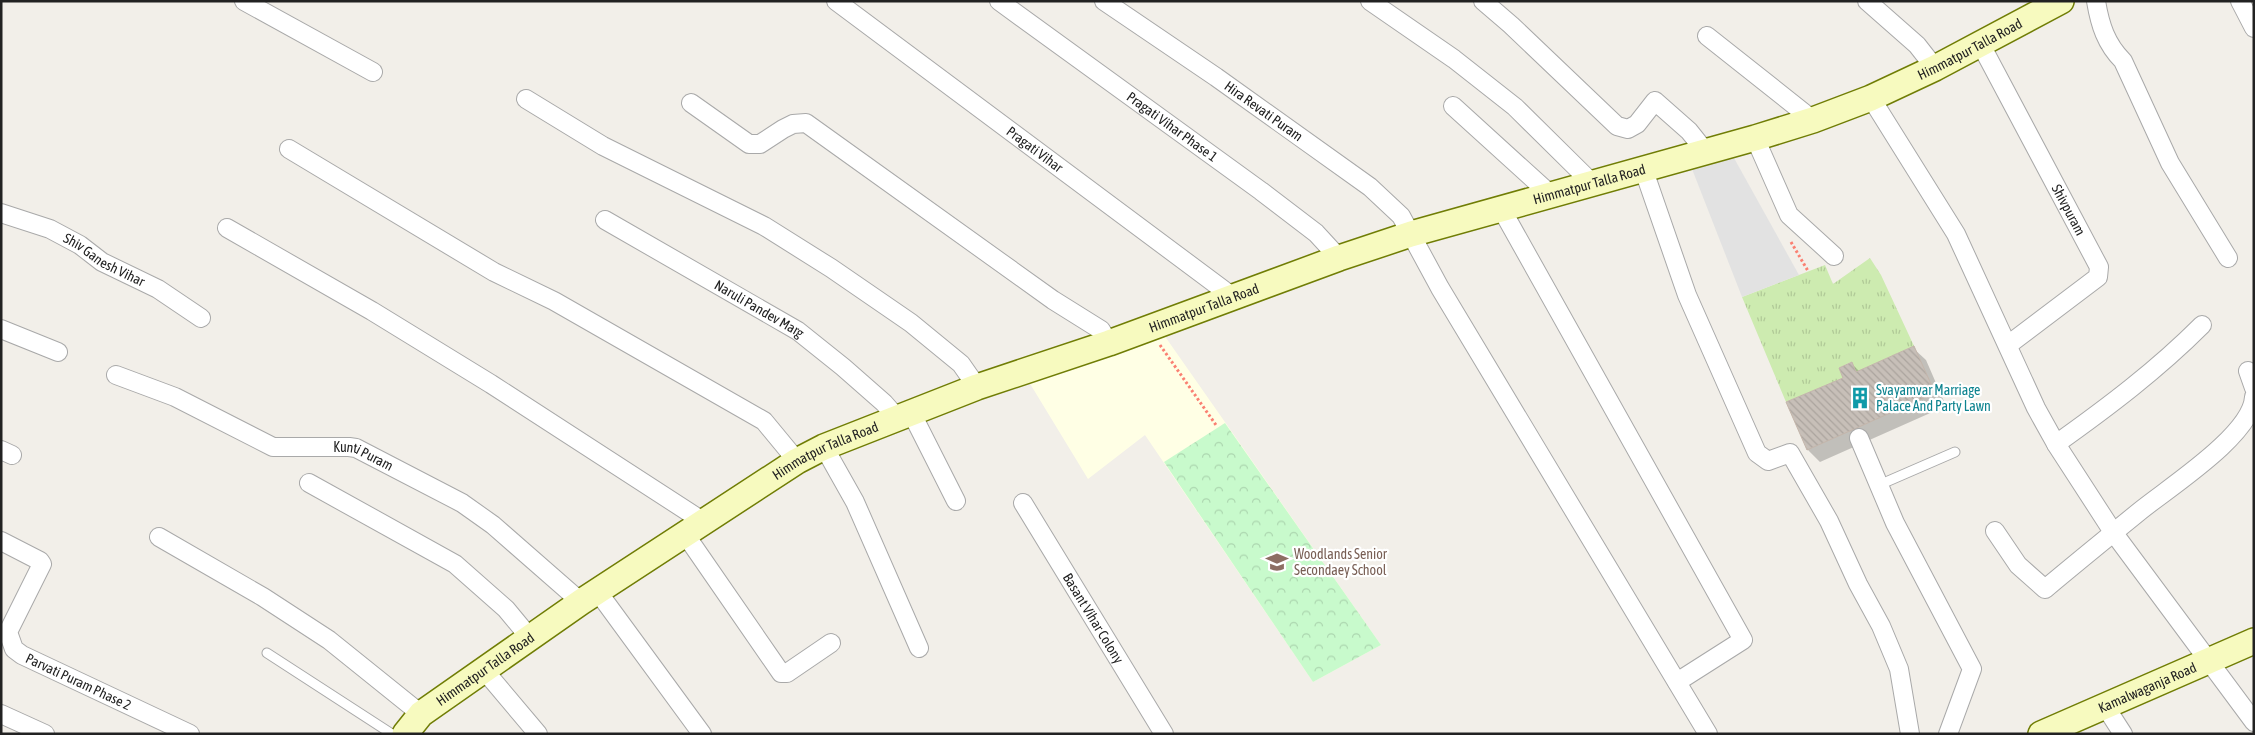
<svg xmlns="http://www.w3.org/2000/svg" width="2255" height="735" font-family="'Asap Condensed',sans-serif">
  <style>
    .education { fill: #ffffe5 }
    .grass { fill: url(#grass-tufts) }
    .park { fill: url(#park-crowns) }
    .parking { fill: #e2e2e2 }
    .shadow { fill: #0003 }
    .building { fill: url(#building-back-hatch); stroke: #c4b6ab }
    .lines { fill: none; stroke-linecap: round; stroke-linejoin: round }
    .lane-casing { stroke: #a9a9a9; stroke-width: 11 }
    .street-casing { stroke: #a9a9a9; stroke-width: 20 }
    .secondary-casing { stroke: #707d05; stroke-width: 28 }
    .path { stroke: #fa8072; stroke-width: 3; stroke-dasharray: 2.5 2.5; stroke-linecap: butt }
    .lane { stroke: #fff; stroke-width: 9 }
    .street { stroke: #fff; stroke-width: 18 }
    .secondary { stroke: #f7fabf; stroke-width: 25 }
    .labels { text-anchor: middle; stroke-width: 4.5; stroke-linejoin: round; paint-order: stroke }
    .street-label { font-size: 14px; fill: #222; stroke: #fff }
    .culture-label { font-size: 14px; fill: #0d838f; stroke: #fff; text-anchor: start }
    .education-label { font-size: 14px; fill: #785e54; stroke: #fff; text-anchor: start }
  </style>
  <defs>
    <pattern id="grass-tufts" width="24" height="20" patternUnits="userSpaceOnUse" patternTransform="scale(1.25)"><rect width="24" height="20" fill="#cdebb0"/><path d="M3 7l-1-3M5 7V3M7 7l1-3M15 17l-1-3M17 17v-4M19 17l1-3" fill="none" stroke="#b0c997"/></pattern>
    <pattern id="park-crowns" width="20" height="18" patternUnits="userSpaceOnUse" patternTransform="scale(1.25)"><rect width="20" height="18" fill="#c8facc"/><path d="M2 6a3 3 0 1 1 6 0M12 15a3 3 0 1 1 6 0" fill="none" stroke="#acd6af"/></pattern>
    <pattern id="building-back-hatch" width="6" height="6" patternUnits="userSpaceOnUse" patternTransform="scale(1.25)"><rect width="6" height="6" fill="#c7bfb8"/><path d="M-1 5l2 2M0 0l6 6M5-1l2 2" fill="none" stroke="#aba49e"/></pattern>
  </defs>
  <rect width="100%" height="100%" fill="#f2efe9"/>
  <!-- education -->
  <path class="education" d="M1164 335 1381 645 1313 682 1145 435 1088 479 1029 382Z"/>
  <!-- grass -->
  <path class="grass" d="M1870 258 1881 275 1914 346 1856 372 1851 362 1839 368 1843 378 1786 402 1742 297 1825 265 1833 284Z"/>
  <!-- park -->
  <path class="park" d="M1225 423 1381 645 1313 682 1164 462Z"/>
  <!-- parking -->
  <path class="parking" d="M1734 158 1799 275 1742 297 1692 169Z"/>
  <!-- shadow -->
  <path class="shadow" d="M1913 348 1926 360 1946 406 1820 462 1808 450 1787 403 1845 378 1852 364 1860 372Z"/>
  <!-- building -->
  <path class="building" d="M1914 346 1935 393 1807 450 1786 402 1843 378 1839 368 1852 362 1856 372Z"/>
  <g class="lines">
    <!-- lane casing -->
    <g class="lane-casing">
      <path id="lane" d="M1879 485 1955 452
        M267 653 392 734"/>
    </g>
    <!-- street casing -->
    <g class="street-casing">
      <g id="street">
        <path d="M244 1 373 72"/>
        <path id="s1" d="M836 1 1233 297"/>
        <path id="s2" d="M999 1 1261 191 1316 233 1339 258"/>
        <path id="s3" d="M1104 1 1216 77 1370 187 1401 216 1440 288 1708 734"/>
        <path d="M1370 1 1454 59 1515 107 1592 183"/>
        <path d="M1483 1 1511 25 1617 126 1628 129 1637 124 1655 101 1689 131 1705 151"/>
        <path d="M1867 1 1917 45 1935 68"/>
        <path d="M2096 1C2100 25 2106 44 2123 61L2170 163 2228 258"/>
        <path d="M2240 1 2254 28"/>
        <path d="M1707 36 1813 120"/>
        <path id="s4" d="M1980 43 2099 267 2098 277 2008 345"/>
        <path d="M1871 98 1956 234 2036 408 2056 444 2113 532 2254 722"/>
        <path d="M526 99 603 146 764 226 831 268 911 323 961 364 977 387"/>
        <path d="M691 103 749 144H760L783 129 793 124 806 123 1053 300 1101 330 1109 343"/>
        <path d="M1453 106 1551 195"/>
        <path d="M1755 138 1789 215 1834 256"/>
        <path d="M289 149 494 272 554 301 764 421 797 461"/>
        <path d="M1643 168 1687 295 1757 453 1768 461 1790 453 1829 521 1858 584 1881 626 1899 669 1910 734"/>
        <path d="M1502 210 1743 640 1677 682"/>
        <path id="s5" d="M1 213 50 229 80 245 102 262 158 289 201 318"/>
        <path id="s6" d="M605 220 798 331 843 367 884 403 898 419"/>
        <path d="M227 228 372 311 491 384 704 522"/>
        <path d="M1 329 58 352"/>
        <path d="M2248 371 2254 388"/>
        <path id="s7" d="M116 375 175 397 273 447H349L356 448 462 503 493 525 581 602"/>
        <path d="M912 414 956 501"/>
        <path d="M1859 438 1895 523 1972 669 1948 734"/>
        <path d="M2056 444C2108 407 2157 370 2202 325"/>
        <path d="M824 447 855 502 919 648"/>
        <path d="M1 450 12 455"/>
        <path d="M309 483 455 564 506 609 530 638"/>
        <path id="s8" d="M1023 503 1164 734"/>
        <path d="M1995 531 2018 565 2045 589C2076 563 2108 537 2140 511 2168 488 2252 435 2254 397"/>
        <path d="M685 534 781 673H787L831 643"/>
        <path d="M159 537 263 597 329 640 421 714"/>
        <path id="s9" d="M1 541 40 561 42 564 8 632 14 649 22 655 190 734"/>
        <path d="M598 592 702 734"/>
        <path d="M484 670 538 734"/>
        <path d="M2105 706 2123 734"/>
        <path d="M1 714 45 734"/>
      </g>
    </g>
    <!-- secondary casing -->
    <g class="secondary-casing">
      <g id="secondary">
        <path id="s10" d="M405 734 421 714 581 602 797 461 824 447 977 387 1109 343 1339 258 1411 234 1755 138 1813 120 1871 98 1935 68 2061 1"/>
        <path id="s11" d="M2041 734 2254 641"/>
      </g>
    </g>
    <!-- path -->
    <path class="path" d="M1791 242 1808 271
      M1160 345 1216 425"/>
    <!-- lane -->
    <use href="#lane" class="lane"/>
    <!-- street -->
    <use href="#street" class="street"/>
    <!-- secondary -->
    <use href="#secondary" class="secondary"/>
  </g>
  <!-- icons -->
  <defs>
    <g id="building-bare" transform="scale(1.725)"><path d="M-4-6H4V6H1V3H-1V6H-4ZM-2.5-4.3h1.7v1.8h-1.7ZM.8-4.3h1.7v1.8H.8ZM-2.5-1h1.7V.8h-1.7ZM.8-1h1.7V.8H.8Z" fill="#0f9aa8" stroke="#fff" stroke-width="2.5" paint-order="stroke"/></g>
    <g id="school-bare" transform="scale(1.725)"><path d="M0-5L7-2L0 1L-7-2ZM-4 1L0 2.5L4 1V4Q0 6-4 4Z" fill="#8d6e63" stroke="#fff" stroke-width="2.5" paint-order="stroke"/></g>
  </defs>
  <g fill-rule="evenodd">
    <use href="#building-bare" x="1860" y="398"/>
    <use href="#school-bare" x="1277" y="562"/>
  </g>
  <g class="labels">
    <!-- street labels -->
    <g class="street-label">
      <text dy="5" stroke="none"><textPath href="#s10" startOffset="1724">Himmatpur Talla Road</textPath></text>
      <text dy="5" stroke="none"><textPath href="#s3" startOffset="194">Hira Revati Puram</textPath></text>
      <text dy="5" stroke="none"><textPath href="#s2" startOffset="214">Pragati Vihar Phase 1</textPath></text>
      <text dy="5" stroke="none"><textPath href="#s1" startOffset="248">Pragati Vihar</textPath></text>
      <text dy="5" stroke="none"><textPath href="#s10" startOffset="1319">Himmatpur Talla Road</textPath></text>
      <text dy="5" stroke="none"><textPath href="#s4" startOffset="189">Shivpuram</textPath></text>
      <text dy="5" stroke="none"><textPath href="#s5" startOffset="114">Shiv Ganesh Vihar</textPath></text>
      <text dy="5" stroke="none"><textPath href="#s10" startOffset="914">Himmatpur Talla Road</textPath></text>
      <text dy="5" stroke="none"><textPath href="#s6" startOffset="178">Naruli Pandev Marg</textPath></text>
      <text dy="5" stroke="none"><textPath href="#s10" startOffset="509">Himmatpur Talla Road</textPath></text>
      <text dy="5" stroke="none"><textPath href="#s7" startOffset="265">Kunti Puram</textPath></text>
      <text dy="5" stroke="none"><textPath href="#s8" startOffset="135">Basant Vihar Colony</textPath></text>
      <text dy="5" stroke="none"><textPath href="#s10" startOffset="104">Himmatpur Talla Road</textPath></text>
      <text dy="5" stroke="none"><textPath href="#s9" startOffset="214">Parvati Puram Phase 2</textPath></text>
      <text dy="5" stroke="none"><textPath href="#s11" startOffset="116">Kamalwaganja Road</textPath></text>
    </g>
    <!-- culture labels -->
    <g class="culture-label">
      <text x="1876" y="395">Svayamvar Marriage<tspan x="1876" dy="16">Palace And Party Lawn</tspan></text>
    </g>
    <!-- education labels -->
    <g class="education-label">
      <text x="1294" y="559">Woodlands Senior<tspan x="1294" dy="16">Secondaey School</tspan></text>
    </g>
  </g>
  <!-- border -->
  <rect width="2255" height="735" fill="none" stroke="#222222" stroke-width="5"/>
</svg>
